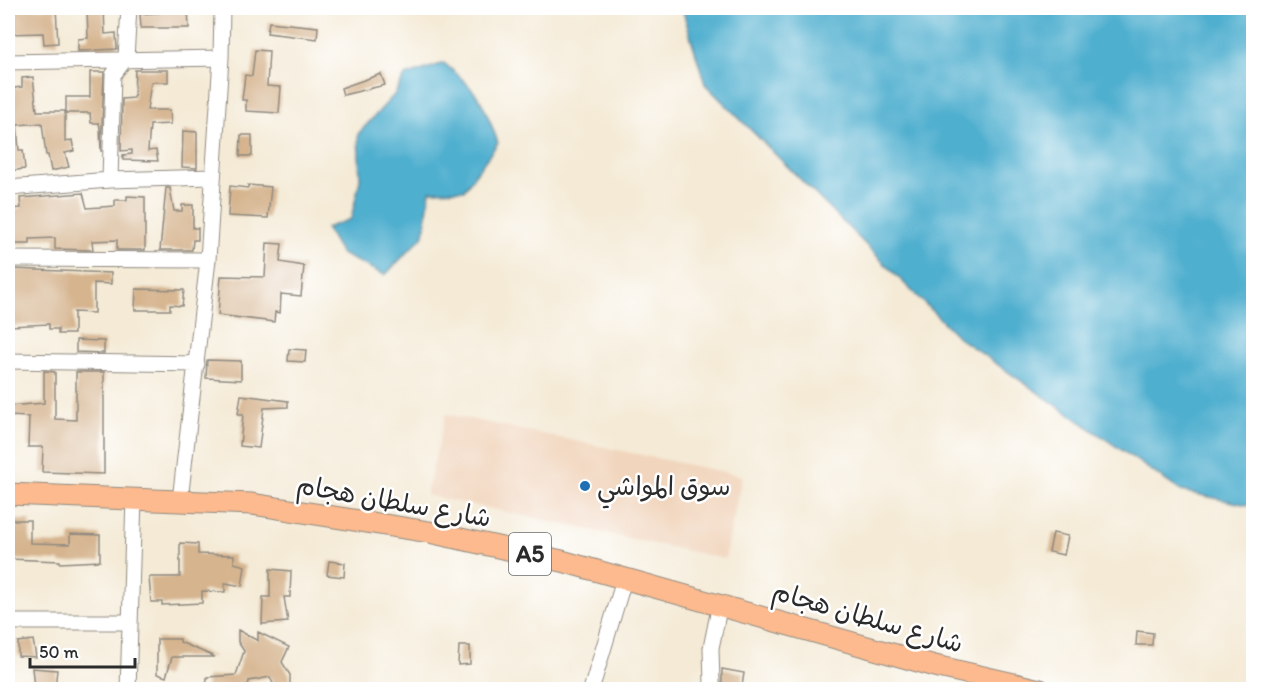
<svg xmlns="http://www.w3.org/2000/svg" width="1261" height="697" font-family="Itim,'Playpen Sans Arabic',sans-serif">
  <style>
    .built { fill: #f1d5bd }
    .water { fill: #50afcf; stroke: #3e6d7d; stroke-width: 1.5 }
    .building { fill: #d5b48e }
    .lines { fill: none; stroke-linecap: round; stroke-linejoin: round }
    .minor-casing { stroke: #908a80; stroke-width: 17 }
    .highway-casing { stroke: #908a80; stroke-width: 23 }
    .minor { stroke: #fff; stroke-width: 15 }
    .highway { stroke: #fcba8e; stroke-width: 21 }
    .poi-dot { fill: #1f6fb2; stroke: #fff; stroke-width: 2 }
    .labels { text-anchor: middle; stroke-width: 5; stroke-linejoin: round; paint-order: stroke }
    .shield { fill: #fff; stroke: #6b6b6b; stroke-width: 1.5 }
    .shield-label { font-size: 24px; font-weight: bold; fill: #2b2b2b }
    .poi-label { font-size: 26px; fill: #2b2b2b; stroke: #fff; text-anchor: start }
    .street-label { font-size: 26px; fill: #2b2b2b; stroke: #fff }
  </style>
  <rect width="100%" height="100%" fill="#fff"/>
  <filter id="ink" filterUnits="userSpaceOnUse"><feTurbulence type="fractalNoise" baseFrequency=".0167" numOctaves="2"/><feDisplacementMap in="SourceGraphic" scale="12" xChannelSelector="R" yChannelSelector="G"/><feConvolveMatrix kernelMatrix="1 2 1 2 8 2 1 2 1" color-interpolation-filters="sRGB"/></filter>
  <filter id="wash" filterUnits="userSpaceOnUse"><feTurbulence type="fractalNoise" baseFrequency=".008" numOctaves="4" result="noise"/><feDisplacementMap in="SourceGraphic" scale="24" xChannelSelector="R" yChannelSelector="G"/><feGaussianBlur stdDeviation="1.35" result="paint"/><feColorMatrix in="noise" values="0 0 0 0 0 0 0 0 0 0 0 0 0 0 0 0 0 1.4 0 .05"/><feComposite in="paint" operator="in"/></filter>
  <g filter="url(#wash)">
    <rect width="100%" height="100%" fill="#f4ead6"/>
    <!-- built -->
    <path class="built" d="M446 414 742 476 725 559 426 495Z"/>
    <!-- water -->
    <path class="water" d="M682 8H1253V506L1181 491 959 338 705 84Z
      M444 63C479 92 483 100 498 143L464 190 430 191 424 235 385 275 341 254 326 228 351 219 360 180 358 134 394 95 405 76Z"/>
    <g id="blocks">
      <!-- building -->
      <path class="building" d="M12 8H56L58 43 44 44 43 33 8 34V14H12Z
        M87 8H104L105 34 116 33 117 49 78 51V39L88 38Z
        M163 8H188L189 28H141L140 14 159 13Z
        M269 22 318 27 317 39 267 33Z
        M255 50 269 51 267 86 281 87 279 113 246 111V100H242L245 75 252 76Z
        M135 70H168V82H151L147 110H170L171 124 150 125 148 151 156 150 158 161 123 160V155L132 154V150L121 151 122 99 134 98Z
        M90 72H104L101 152 100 128 99 123H91L90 113H66V97H90Z
        M381 74 385 85 343 95 341 88Z
        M33 77 37 111H65V142L72 140 74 151 65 153 69 167 51 171 48 155H46L42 123 17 125 19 150H23L25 169 8 171V95H14V88L22 87V78Z
        M183 131 197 132V168L182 167Z
        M241 135H252V156H240Z
        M248 185 271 187 268 218 228 216 230 186 248 188Z
        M166 188H170L174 211H182V205H193V228H198V240H193L192 250H160Z
        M83 193 87 208 115 206V200H127V196L145 197V250H117V240L92 241 93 250 55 249V238L30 239V244H8V209L21 208 20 198Z
        M267 243 282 244 280 262 304 266 301 296 281 294 280 313 275 312 274 322 218 315 221 276 265 277Z
        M12 269 111 273V284L94 283V313L74 312V334H58V329H49V324L10 326 8 281H12Z
        M136 289 184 290 182 306 170 305V310H135Z
        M76 340 104 341V353L76 352Z
        M289 349 306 350 305 362 288 361Z
        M207 360 241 361V380L206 378Z
        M44 371 55 372V419L76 420V372H104V474L42 472 43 447H28L29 417 8 416V406L44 403Z
        M241 395 288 401V407L264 408 259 448 240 446 243 414H238Z
        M8 520H30V543L70 544V534L100 535V561L60 563V561L8 559Z
        M1053 533 1068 536 1064 555 1049 552Z
        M180 543 198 544V554L234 555V563L245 566 242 586 225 583V592L202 591V603L162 605V602H151L149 577H180Z
        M329 561 345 563 344 577 327 575Z
        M270 569 291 571 290 597H284L288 622 262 624 263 597H270Z
        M238 630 258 641V632L289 647 282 662 290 675V690H276L270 677 249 681 247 690H206L207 677 236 675 244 651 238 642Z
        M1137 631 1153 633 1152 645H1136Z
        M157 639H180V642L215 657H172L166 677 157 674Z
        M33 640 36 657 18 656V642Z
        M459 646H470V664L458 665Z
        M32 668 57 670 55 688 34 687Z
        M722 669 744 673 742 686H722Z"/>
    </g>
  </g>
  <g filter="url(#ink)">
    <use href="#blocks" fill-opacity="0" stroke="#908a80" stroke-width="1.5"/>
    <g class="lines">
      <!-- minor casing -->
      <g class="minor-casing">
        <path id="minor" d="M8 62 221 58
          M110 180 113 75 126 58 129 8
          M8 188 110 180 212 177
          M8 259 208 260
          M8 361 197 364
          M180 500 208 260 221 58 222 8
          M8 622H129
          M712 684 711 648 720 604
          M128 690 134 498
          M591 690 624 580"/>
      </g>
      <!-- highway casing -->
      <g class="highway-casing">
        <path id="highway" d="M8 494 252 504 429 532 562 561 935 666 1040 690"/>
      </g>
      <!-- minor -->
      <use href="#minor" class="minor"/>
      <!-- highway -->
      <use href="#highway" class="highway"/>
    </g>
  </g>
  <!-- markers -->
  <circle class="poi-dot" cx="585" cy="486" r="6"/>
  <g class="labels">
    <!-- shield labels -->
    <rect class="shield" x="509" y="533" width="42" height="42" rx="4.5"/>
    <g class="shield-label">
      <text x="530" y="562">A5</text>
    </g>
    <!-- poi labels -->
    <g class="poi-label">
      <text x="597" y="495">سوق المواشي</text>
    </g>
    <!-- street labels -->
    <g class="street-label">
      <text transform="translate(394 501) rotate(10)" y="9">شارع سلطان هجام</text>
      <text transform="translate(868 617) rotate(16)" y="9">شارع سلطان هجام</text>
    </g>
  </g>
  <!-- margin -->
  <rect width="1261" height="697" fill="none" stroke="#fff" stroke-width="30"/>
  <!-- scale -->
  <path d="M30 658v9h105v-9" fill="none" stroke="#2b2b2b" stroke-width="3"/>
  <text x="39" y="658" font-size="18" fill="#2b2b2b" stroke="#ffffff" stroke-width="4.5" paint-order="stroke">50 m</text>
</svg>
